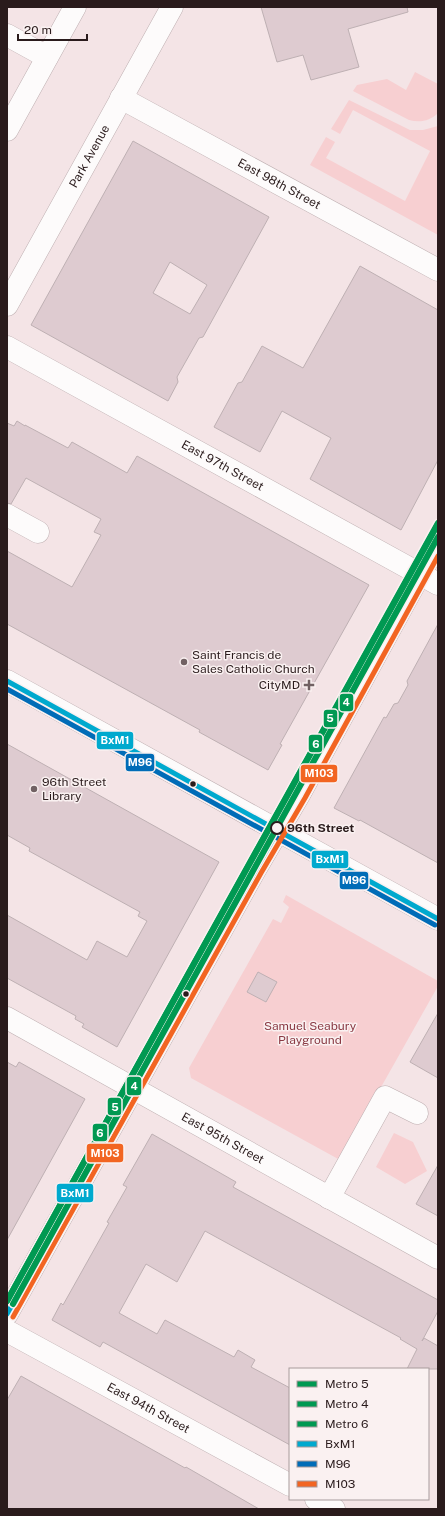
<svg xmlns="http://www.w3.org/2000/svg" width="445" height="1516" font-family="'Public Sans',sans-serif">
  <style>
    .green { fill: #f7cfd1 }
    .building { fill: #decbd0; stroke: #beb0b3; fill-rule: evenodd }
    .lines { fill: none; stroke-linecap: round; stroke-linejoin: round }
    .minor-casing { stroke: #beafb1; stroke-width: 23 }
    .major-casing { stroke: #beafb1; stroke-width: 23 }
    .minor { stroke: #fdfbfb; stroke-width: 22 }
    .major { stroke: #fdfbfb; stroke-width: 22 }
    .bus-1-casing { stroke: #faf1f1; stroke-width: 8 }
    .bus-2-casing { stroke: #faf1f1; stroke-width: 8 }
    .bus-3-casing { stroke: #faf1f1; stroke-width: 8 }
    .bus-1 { stroke: #00a9ce; stroke-width: 5 }
    .bus-2 { stroke: #006cb7; stroke-width: 5 }
    .bus-3 { stroke: #f26522; stroke-width: 5 }
    .metro-1-casing { stroke: #faf1f1; stroke-width: 9 }
    .metro-2-casing { stroke: #faf1f1; stroke-width: 9 }
    .metro-3-casing { stroke: #faf1f1; stroke-width: 9 }
    .metro-1 { stroke: #009952; stroke-width: 6 }
    .metro-2 { stroke: #009952; stroke-width: 6 }
    .metro-3 { stroke: #009952; stroke-width: 6 }
    .poi-dot { fill: #716163; stroke: #faf1f1; stroke-width: 1.5 }
    .bus-dot { fill: #2a1b1c; stroke: #faf1f1; stroke-width: 1.5 }
    .stop-dot { fill: #faf1f1; stroke: #2a1b1c; stroke-width: 2 }
    .labels { text-anchor: middle; stroke-width: 3; stroke-linejoin: round; paint-order: stroke }
    .street-label { font-size: 12px; fill: #2a1b1c; stroke: #faf1f1 }
    .poi-label { font-size: 12px; fill: #2a1b1c; stroke: #faf1f1; text-anchor: start }
    .stop-label { font-size: 12px; font-weight: bold; fill: #2a1b1c; stroke: #faf1f1; text-anchor: start }
    .park-label { font-size: 12px; fill: #8a3a44; stroke: #faf1f1 }
    .line-badge { stroke: #faf1f1; stroke-width: 1.5 }
    .badge-label { font-size: 11px; text-anchor: middle; font-weight: bold; fill: #fff }
  </style>
  <rect width="100%" height="100%" fill="#f4e4e6"/>
  <!-- green -->
  <path class="green" d="M415 72 438 84V113C430 121 420 123 409 120L353 91 357 85 387 79 406 90Z
    M349 100 410 130H423L438 126V235L310 165 326 137 335 142 326 158 405 201 430 151 353 110 340 134 331 129Z
    M286 895 438 981V986L340 1160 191 1078 189 1068 273 919 281 923 289 907 283 902Z
    M394 1133 413 1142 427 1171 405 1184 376 1167Z"/>
  <!-- building -->
  <path class="building" d="M261 7H407L408 12 348 29 359 67 311 80 303 55 277 62Z
    M133 141 269 217 203 337 199 338 177 377 178 382 168 401 31 325ZM170 262 207 285 190 314 153 293Z
    M360 266 438 310V460L401 530 310 479 331 438 282 411 260 452 214 427 238 383 242 382 262 346 303 368Z
    M17 421 25 426V425L68 448 72 442 127 473 137 456 369 585 280 744 282 745 268 770 199 732 200 730 7 624V551L72 587 101 535 94 532 101 519 26 478 11 504 7 503V423L14 426Z
    M438 624V863L360 820 359 821 334 808 384 717 386 718 394 704 398 703 408 685 407 681Z
    M7 744 219 862 117 1047 82 1027 84 1024 75 1019 76 1016 7 978V915L87 960 97 941 127 957 147 921 138 916 140 912 29 851 30 848 7 835Z
    M258 972 277 982 266 1002 247 992Z
    M438 1013V1078L410 1062Z
    M7 1062 16 1067 19 1062 85 1099 7 1240Z
    M152 1134 236 1182 233 1187 438 1300V1311L422 1341 424 1338 438 1346V1369H407L417 1349 400 1339 401 1338 205 1231 177 1282 146 1264 119 1313 157 1334 165 1320 234 1357 238 1350 255 1360 251 1367 290 1388V1445L103 1342 100 1347 52 1320 61 1303 63 1305 109 1223 107 1222 127 1187 123 1185Z
    M438 1165V1216L416 1204Z
    M21 1376 185 1468 186 1467 259 1509H7V1400Z"/>
  <g class="lines">
    <!-- minor casing -->
    <g class="minor-casing">
      <g id="minor">
        <path d="M7 35 47 57"/>
        <path id="s1" d="M121 98 438 270"/>
        <path id="s2" d="M7 347 438 584"/>
        <path d="M7 515 38 532"/>
        <path id="s3" d="M7 1018 438 1258"/>
        <path d="M329 1198 385 1097 417 1113"/>
        <path id="s4" d="M7 1331 290 1485"/>
        <path d="M316 1499 334 1509"/>
      </g>
    </g>
    <!-- major casing -->
    <g class="major-casing">
      <g id="major">
        <path d="M7 130 75 7"/>
        <path id="s5" d="M7 305 172 7"/>
        <path d="M7 681 438 919"/>
        <path d="M7 1314 255 870 299 795 438 541"/>
      </g>
    </g>
    <!-- minor -->
    <use href="#minor" class="minor"/>
    <!-- major -->
    <use href="#major" class="major"/>
    <!-- bus-1 casing -->
    <g class="bus-1-casing">
      <path id="bus-1" d="M7 681 438 919
        M7 1314 278 830"/>
    </g>
    <!-- bus-2 casing -->
    <g class="bus-2-casing">
      <path id="bus-2" d="M7 689 435 925"/>
    </g>
    <!-- bus-3 casing -->
    <g class="bus-3-casing">
      <path id="bus-3" d="M13 1317 261 873 305 798 438 556"/>
    </g>
    <!-- bus-1 -->
    <use href="#bus-1" class="bus-1"/>
    <!-- bus-2 -->
    <use href="#bus-2" class="bus-2"/>
    <!-- bus-3 -->
    <use href="#bus-3" class="bus-3"/>
    <!-- metro-1 casing -->
    <g class="metro-1-casing">
      <path id="metro-1" d="M7 1301 438 524"/>
    </g>
    <!-- metro-2 casing -->
    <g class="metro-2-casing">
      <path id="metro-2" d="M13 1304 438 537"/>
    </g>
    <!-- metro-3 casing -->
    <g class="metro-3-casing">
      <path id="metro-3" d="M7 1301 438 523"/>
    </g>
    <!-- metro-1 -->
    <use href="#metro-1" class="metro-1"/>
    <!-- metro-2 -->
    <use href="#metro-2" class="metro-2"/>
    <!-- metro-3 -->
    <use href="#metro-3" class="metro-3"/>
  </g>
  <!-- markers -->
  <g class="poi-dot">
    <circle cx="184" cy="662" r="4"/>
    <path d="M307 679h4v4h4v4h-4v4h-4v-4h-4v-4h4z"/>
    <circle cx="34" cy="789" r="4"/>
  </g>
  <g class="bus-dot">
    <circle cx="193" cy="784" r="3.5"/>
    <circle cx="186" cy="994" r="3.5"/>
  </g>
  <circle class="stop-dot" cx="277" cy="828" r="6"/>
  <g class="labels">
    <!-- street labels -->
    <g class="street-label">
      <text dy="4" stroke="none"><textPath href="#s5" startOffset="170">Park Avenue</textPath></text>
      <text dy="4" stroke="none"><textPath href="#s1" startOffset="180">East 98th Street</textPath></text>
      <text dy="4" stroke="none"><textPath href="#s2" startOffset="246">East 97th Street</textPath></text>
      <text dy="4" stroke="none"><textPath href="#s3" startOffset="247">East 95th Street</textPath></text>
      <text dy="4" stroke="none"><textPath href="#s4" startOffset="161">East 94th Street</textPath></text>
    </g>
    <!-- poi labels -->
    <g class="poi-label">
      <text x="192" y="659">Saint Francis de<tspan x="192" dy="14">Sales Catholic Church</tspan></text>
      <text x="300" y="689" text-anchor="end">CityMD</text>
      <text x="42" y="786">96th Street<tspan x="42" dy="14">Library</tspan></text>
    </g>
    <!-- stop labels -->
    <g class="stop-label">
      <text x="287" y="832">96th Street</text>
    </g>
    <!-- park labels -->
    <g class="park-label">
      <text x="310" y="1030">Samuel Seabury<tspan x="310" dy="14">Playground</tspan></text>
    </g>
  </g>
  <g class="line-badge">
    <rect x="339" y="693" width="15" height="19" rx="4" fill="#009952"/>
    <rect x="323" y="709" width="15" height="19" rx="4" fill="#009952"/>
    <rect x="96" y="731" width="38" height="19" rx="4" fill="#00a9ce"/>
    <rect x="308" y="734" width="15" height="19" rx="4" fill="#009952"/>
    <rect x="125" y="753" width="30" height="19" rx="4" fill="#006cb7"/>
    <rect x="300" y="764" width="38" height="19" rx="4" fill="#f26522"/>
    <rect x="311" y="850" width="38" height="19" rx="4" fill="#00a9ce"/>
    <rect x="339" y="871" width="30" height="19" rx="4" fill="#006cb7"/>
    <rect x="126" y="1076" width="16" height="20" rx="4" fill="#009952"/>
    <rect x="107" y="1097" width="15" height="19" rx="4" fill="#009952"/>
    <rect x="92" y="1123" width="16" height="19" rx="4" fill="#009952"/>
    <rect x="86" y="1143" width="38" height="20" rx="4" fill="#f26522"/>
    <rect x="56" y="1183" width="38" height="20" rx="4" fill="#00a9ce"/>
  </g>
  <g class="badge-label">
    <text x="346" y="706">4</text>
    <text x="330" y="722">5</text>
    <text x="115" y="744">BxM1</text>
    <text x="316" y="748">6</text>
    <text x="140" y="766">M96</text>
    <text x="319" y="777">M103</text>
    <text x="330" y="863">BxM1</text>
    <text x="354" y="884">M96</text>
    <text x="134" y="1090">4</text>
    <text x="115" y="1111">5</text>
    <text x="100" y="1137">6</text>
    <text x="105" y="1157">M103</text>
    <text x="75" y="1197">BxM1</text>
  </g>
  <!-- border -->
  <rect width="445" height="1516" fill="none" stroke="#2a1b1c" stroke-width="16"/>
  <!-- legend -->
  <rect x="289" y="1368" width="140" height="132" fill="#faf1f1" stroke="#a79b9c"/>
  <rect x="297" y="1381" width="20" height="6" fill="#009952" stroke="#a79b9c"/>
  <text x="325" y="1388" font-size="12" fill="#2a1b1c">Metro 5</text>
  <rect x="297" y="1401" width="20" height="6" fill="#009952" stroke="#a79b9c"/>
  <text x="325" y="1408" font-size="12" fill="#2a1b1c">Metro 4</text>
  <rect x="297" y="1421" width="20" height="6" fill="#009952" stroke="#a79b9c"/>
  <text x="325" y="1428" font-size="12" fill="#2a1b1c">Metro 6</text>
  <rect x="297" y="1441" width="20" height="6" fill="#00a9ce" stroke="#a79b9c"/>
  <text x="325" y="1448" font-size="12" fill="#2a1b1c">BxM1</text>
  <rect x="297" y="1461" width="20" height="6" fill="#006cb7" stroke="#a79b9c"/>
  <text x="325" y="1468" font-size="12" fill="#2a1b1c">M96</text>
  <rect x="297" y="1481" width="20" height="6" fill="#f26522" stroke="#a79b9c"/>
  <text x="325" y="1488" font-size="12" fill="#2a1b1c">M103</text>
  <!-- scale -->
  <path d="M18 34v6h69v-6" fill="none" stroke="#2a1b1c" stroke-width="2"/>
  <text x="24" y="34" font-size="12" fill="#2a1b1c" stroke="#faf1f1" stroke-width="3" paint-order="stroke">20 m</text>
</svg>
